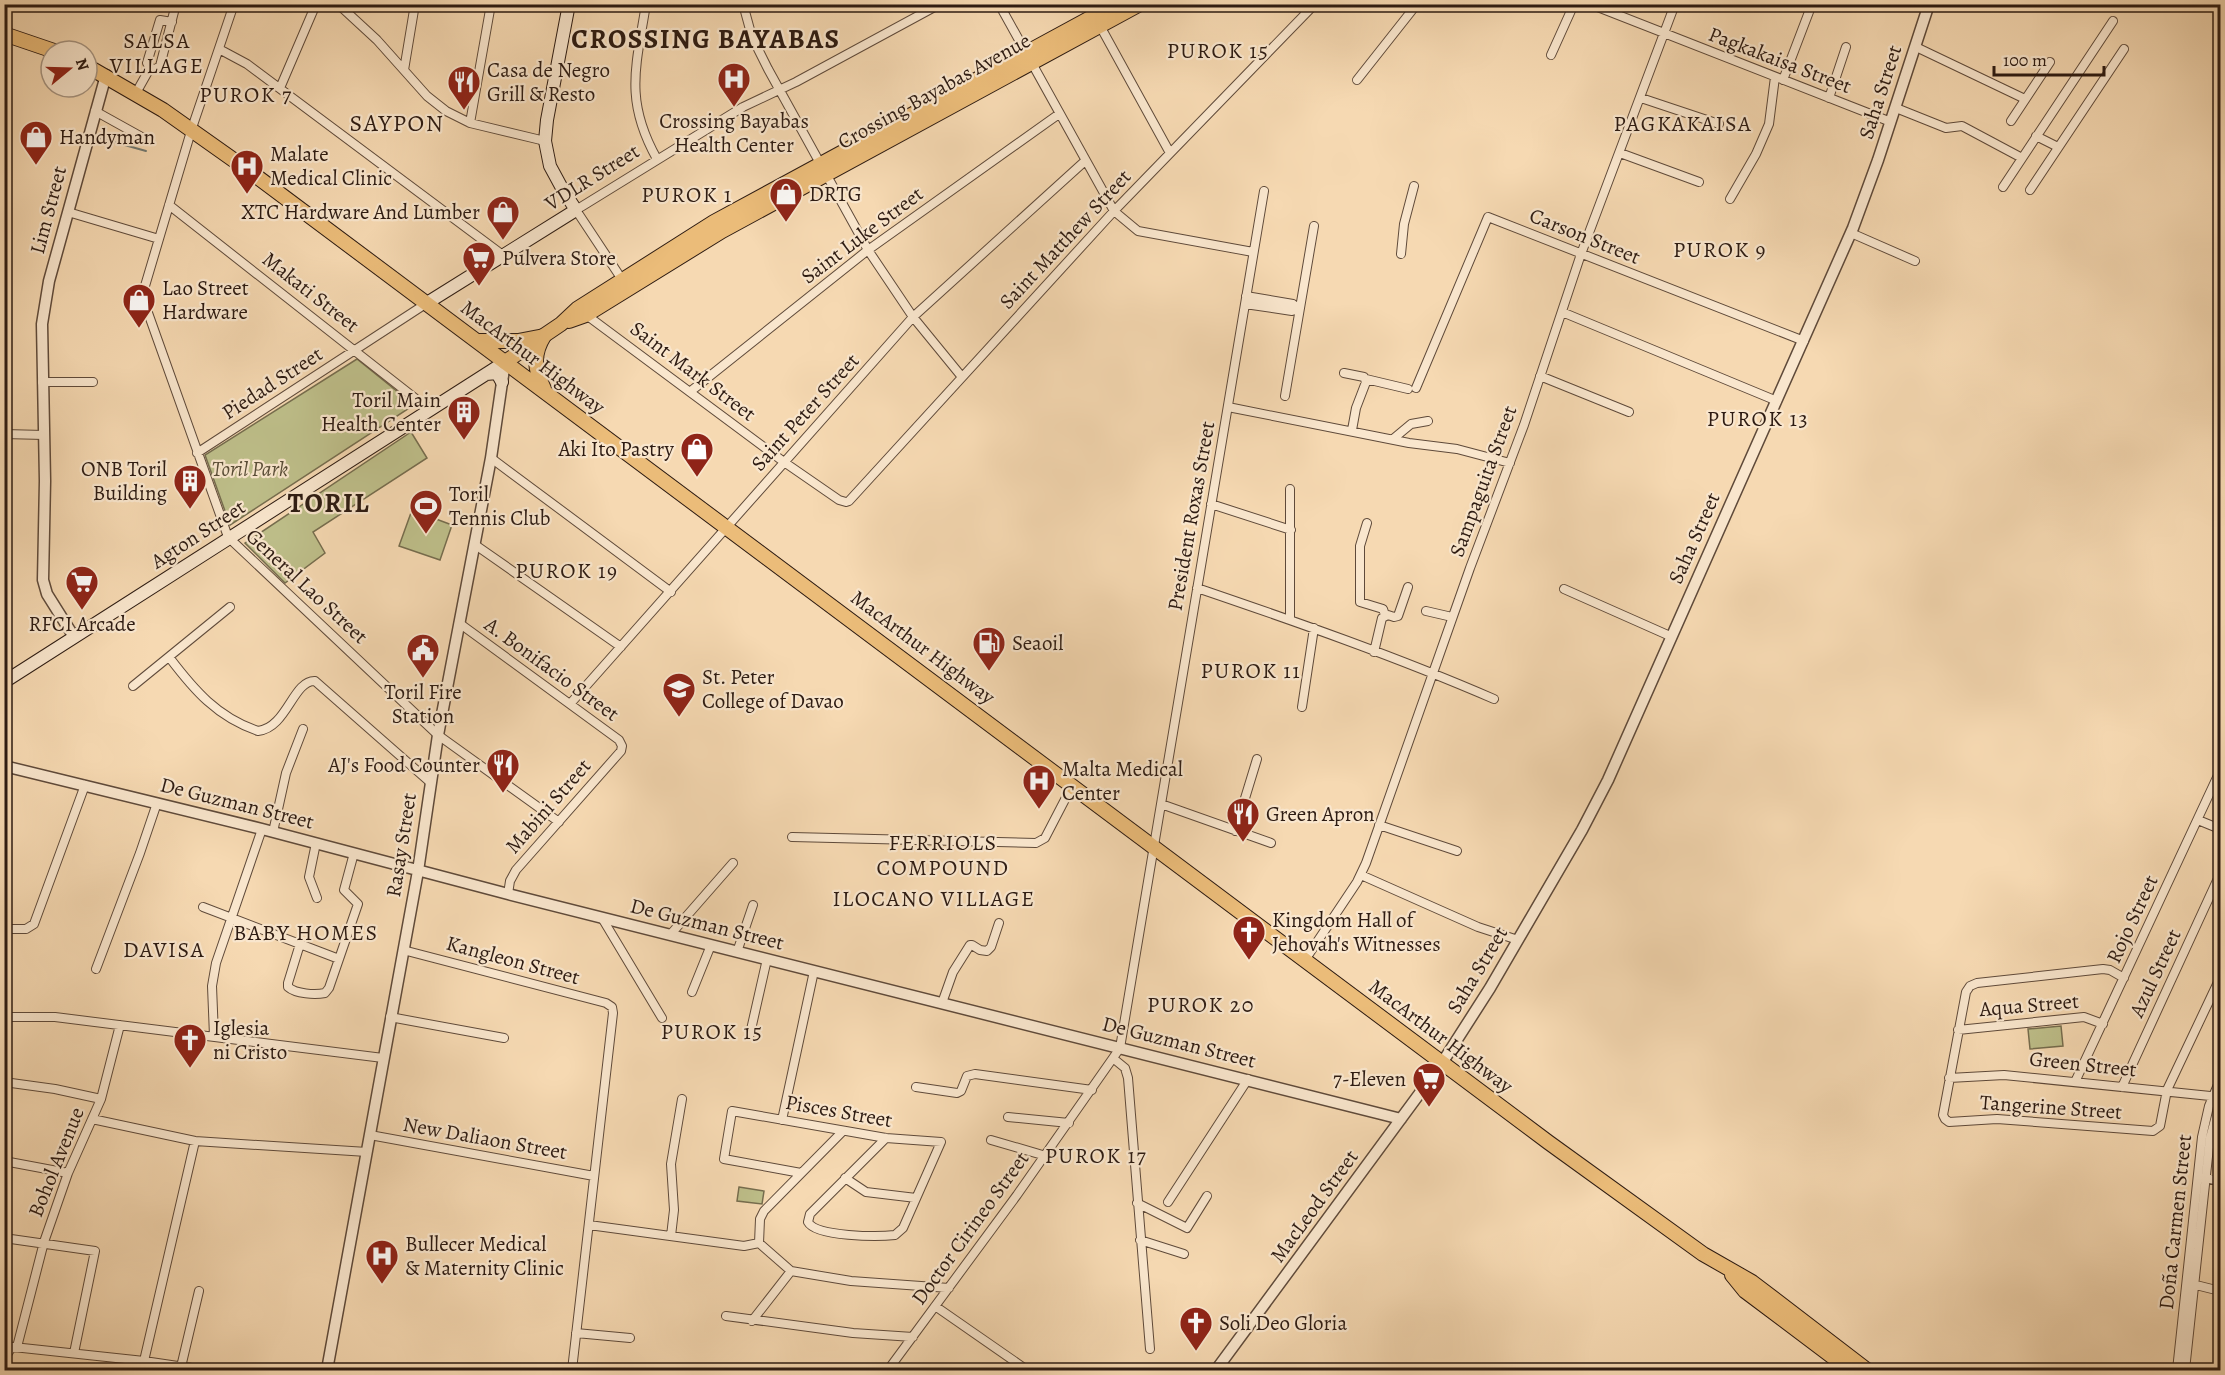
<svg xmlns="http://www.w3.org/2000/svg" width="2225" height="1375" font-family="Alegreya,serif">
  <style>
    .green { fill: #bebf8a; stroke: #766d4e; stroke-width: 1.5 }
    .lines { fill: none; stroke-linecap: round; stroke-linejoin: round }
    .stream { stroke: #717a73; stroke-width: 2 }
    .minor-casing { stroke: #5f4a3a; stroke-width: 10 }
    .tertiary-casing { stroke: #5f4a3a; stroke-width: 13 }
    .secondary-casing { stroke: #2d1b12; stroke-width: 14 }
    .primary-casing { stroke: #2d1b12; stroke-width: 16 }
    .trunk-casing { stroke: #2d1b12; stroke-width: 16 }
    .minor { stroke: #f9e6cd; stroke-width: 8 }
    .tertiary { stroke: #f9e6cd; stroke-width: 10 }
    .secondary { stroke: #f9e6cd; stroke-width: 12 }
    .primary { stroke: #ebbc79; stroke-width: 14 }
    .trunk { stroke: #ebbc79; stroke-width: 14 }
    .labels { text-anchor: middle; stroke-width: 4.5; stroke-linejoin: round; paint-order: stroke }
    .street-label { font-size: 21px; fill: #2d1b12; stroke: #f9e6cd }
    .poi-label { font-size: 21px; fill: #2d1b12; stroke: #f9e6cd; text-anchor: start }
    .park-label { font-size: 21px; font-style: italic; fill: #584c36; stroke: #f9e6cd }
    .neighbourhood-label { font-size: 22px; letter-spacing: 1.5px; fill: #2d1b12; stroke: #f9e6cd }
    .quarter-label { font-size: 24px; letter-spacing: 1.5px; fill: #2d1b12; stroke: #f9e6cd }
    .district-label { font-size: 27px; font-weight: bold; letter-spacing: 1.5px; fill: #2d1b12; stroke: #f9e6cd }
  </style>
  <rect width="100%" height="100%" fill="#f6d9b2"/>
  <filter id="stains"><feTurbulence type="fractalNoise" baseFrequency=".00333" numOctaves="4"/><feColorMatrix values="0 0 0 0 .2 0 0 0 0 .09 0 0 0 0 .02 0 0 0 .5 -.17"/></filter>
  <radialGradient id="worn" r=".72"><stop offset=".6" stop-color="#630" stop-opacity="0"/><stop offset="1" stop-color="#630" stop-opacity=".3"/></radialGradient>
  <!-- green -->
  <path class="green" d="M357 359 414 405 230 525 205 455Z
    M411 432 427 458 313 532 325 553 285 583 245 543Z
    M412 510 452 525 440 560 399 546Z
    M2061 1026 2063 1046 2030 1049 2028 1029Z
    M739 1187 764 1191 762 1204 737 1201Z"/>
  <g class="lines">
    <!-- stream -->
    <path class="stream" d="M96 137 146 151"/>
    <!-- minor casing -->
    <g class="minor-casing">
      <path id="minor" d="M234 4 192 128 142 296 228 537 438 735 559 822
        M338 4 377 40 427 96 446 111 470 123 545 141
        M646 4C636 67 624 100 657 159
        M743 4 752 37 768 69 868 250 913 317 962 377
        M999 4 1114 211 1138 231 1253 252
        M1300 4 1306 13
        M1590 4 1891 122
        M1099 24 1170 153
        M1916 47 2025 99
        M219 49 247 64 504 256
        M1551 55 1574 4
        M150 68 147 63 160 20 172 22
        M404 70 415 4
        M1357 80 1417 4
        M1783 80 1812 4
        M280 88 316 4
        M136 93 150 68 156 69 160 66 176 4
        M1641 98 1719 124
        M1829 98 1846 47
        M1896 108 1946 128 1962 126 2022 158
        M95 111 149 141
        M2011 121 2050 62
        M470 123 491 4
        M2036 136 2058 147
        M1620 153 1699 182
        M2003 187 2113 21
        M2030 190 2124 49
        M1730 199 1756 154 1769 124 1775 77
        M169 205 430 410
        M68 212 159 239
        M1851 233 1915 261
        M1401 254 1404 224 1414 186
        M625 284 576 210 743 107 796 82 940 4
        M1245 304 1292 311 1299 309 1293 304 1246 296
        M1562 312 1777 401
        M585 314 784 462 839 500 846 502 849 501 1114 211 1315 4
        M1344 373 1364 377 1366 382 1356 408 1352 430
        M1540 376 1629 412
        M1366 379 1408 389
        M42 382H93
        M1416 388 1488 217 1804 341
        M691 391 868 250 1059 114
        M1285 396 1314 226
        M1228 407 1409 443 1457 449 1510 463
        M4 434 44 435
        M1393 439 1411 424 1428 421
        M197 453 427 303
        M491 458 671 592
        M1290 489V619
        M1211 504 1291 530
        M1367 523 1360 546V602L1383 609 1385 615
        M474 544 621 647
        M1197 588C1297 622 1397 657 1494 699
        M1564 589 1670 636
        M1426 611 1452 617
        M459 623 619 740 622 746 621 751 516 870 510 881 508 894
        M1374 652 1382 618 1388 615 1394 617 1398 616 1408 587
        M169 657C194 690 217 717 258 731 287 728 293 680 315 681L431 783
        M133 686 230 607
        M570 704 913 317 1085 161
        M1302 707 1314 628
        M1161 804 1271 843
        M2198 820 2220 829
        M1379 825 1457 851
        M1235 831 1257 759
        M273 832 286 773 303 729
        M792 837 1036 843 1045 838 1072 786
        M316 843 309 877 317 898
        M1361 875 1478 927 1518 940
        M203 907 339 959
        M602 918 662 1018
        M4 929H26L34 924 85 785
        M670 935 733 863
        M300 944 288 983V987C296 994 315 995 325 993L329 988 358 904 344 890 354 853
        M403 950 606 1003 612 1007 613 1013 572 1370
        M737 952 753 905
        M1305 960 1357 882 1366 863 1470 568 1524 425 1581 254 1675 4
        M96 969 140 853 157 803
        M2124 978 2110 970 2103 969 1977 983 1970 986 1966 992 1943 1115 1945 1119 1949 1122 1997 1119 2153 1131 2160 1126 2167 1090 2220 978
        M692 992 711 945
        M942 1003 953 972 970 945H972L980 950 987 951 991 947 999 923
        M4 1017H55L383 1058
        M390 1017 504 1038
        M1958 1030 2084 1017 2103 1024
        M750 1034 767 959
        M214 1036 212 986 216 963 262 829
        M1114 1059 1125 1068 1128 1078 1150 1349
        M1949 1078 2004 1075 2220 1097
        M4 1082 55 1089 101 1099
        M2075 1082 2220 771
        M916 1087 957 1093 961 1091 967 1076 975 1074 1092 1090
        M2122 1087 2220 874
        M1008 1117 1069 1123
        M92 1119 195 1141 367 1152
        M782 1120 814 971
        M370 1135 594 1176
        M991 1140 1046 1156
        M4 1161 68 1173
        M801 1173 724 1159 732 1111 886 1138 941 1142 903 1228 895 1235C879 1237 816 1237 808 1222L810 1214 886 1138
        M2200 1177 2220 1181
        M845 1178 866 1192 916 1198
        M1168 1202 1248 1079
        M1137 1203 1187 1228 1207 1196
        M589 1225 744 1246 759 1243
        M671 1236 674 1210 671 1164 682 1099
        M4 1238 95 1251 74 1353
        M1140 1240 1184 1254
        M759 1243 791 1271 851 1281 949 1288
        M759 1243 760 1219 764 1211 843 1131
        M2192 1284 2220 1291
        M935 1306 1027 1370
        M726 1316 853 1333 913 1337
        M752 1321 791 1271
        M576 1333 630 1338
        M4 1346 144 1361 205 1370
        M17 1347 44 1242 68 1173 101 1099 120 1025
        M4 1359 12 1347
        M144 1361 195 1141
        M181 1367 199 1291
        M888 1370 1017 1195 1120 1048 1264 191
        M2177 1370 2202 1137 2209 1106 2220 1080
        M2185 1370 2210 1138 2220 1101"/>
    </g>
    <!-- tertiary casing -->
    <g class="tertiary-casing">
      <path id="tertiary" d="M74 637 47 594 43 580 45 481 42 324 49 281 106 75
        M4 766 262 829 508 894 1401 1119
        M327 1370 418 871 438 735 491 458 505 362
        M1216 1370 1442 1063 1490 988 1582 830 1608 780 1853 228 1878 160 1929 4"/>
    </g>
    <!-- secondary casing -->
    <g class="secondary-casing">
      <path id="secondary" d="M427 303 576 210 563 190 550 166 545 141 547 120 569 4
        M486 374 497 373 502 382
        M4 682 505 362"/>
    </g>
    <!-- primary casing -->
    <g class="primary-casing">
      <path id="primary" d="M569 321 586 315 722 231 1140 4
        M505 362 561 324 577 309 714 222 1116 4"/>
    </g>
    <!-- trunk casing -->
    <g class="trunk-casing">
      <path id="trunk" d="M4 34 54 51
        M87 66 163 110 252 173 1548 1142 1703 1254 1752 1282 1867 1370
        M544 336C532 355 535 370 544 389
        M478 341H518L544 336
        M1732 1275 1745 1291 1850 1370"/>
    </g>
    <!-- minor -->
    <use href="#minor" class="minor"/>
    <!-- tertiary -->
    <use href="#tertiary" class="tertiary"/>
    <!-- secondary -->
    <use href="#secondary" class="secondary"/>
    <!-- primary -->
    <use href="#primary" class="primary"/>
    <!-- trunk -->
    <use href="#trunk" class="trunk"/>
  </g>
  <!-- icons -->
  <defs>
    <g id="hospital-pin" transform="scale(1.725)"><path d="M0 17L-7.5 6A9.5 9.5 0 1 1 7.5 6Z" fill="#8f2418" stroke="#f9e6cd"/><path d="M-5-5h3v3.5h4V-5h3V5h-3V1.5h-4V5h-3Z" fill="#fff"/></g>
    <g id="restaurant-pin" transform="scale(1.725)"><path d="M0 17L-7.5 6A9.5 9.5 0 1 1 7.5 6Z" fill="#8f2418" stroke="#f9e6cd"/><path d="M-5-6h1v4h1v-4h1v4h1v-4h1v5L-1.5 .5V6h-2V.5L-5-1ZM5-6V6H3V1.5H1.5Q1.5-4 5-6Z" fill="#fff"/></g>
    <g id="shop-pin" transform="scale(1.725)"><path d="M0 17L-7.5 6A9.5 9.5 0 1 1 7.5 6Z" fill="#8f2418" stroke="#f9e6cd"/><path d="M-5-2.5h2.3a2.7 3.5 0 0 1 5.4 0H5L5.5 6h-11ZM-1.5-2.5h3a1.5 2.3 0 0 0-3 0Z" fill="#fff"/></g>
    <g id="supermarket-pin" transform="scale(1.725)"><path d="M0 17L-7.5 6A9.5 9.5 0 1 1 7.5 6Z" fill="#8f2418" stroke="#f9e6cd"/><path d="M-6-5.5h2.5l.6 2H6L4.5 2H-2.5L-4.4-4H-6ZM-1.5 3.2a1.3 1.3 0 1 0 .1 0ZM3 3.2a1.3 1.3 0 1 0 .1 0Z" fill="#fff"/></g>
    <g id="building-pin" transform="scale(1.725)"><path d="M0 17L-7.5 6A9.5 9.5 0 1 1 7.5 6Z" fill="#8f2418" stroke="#f9e6cd"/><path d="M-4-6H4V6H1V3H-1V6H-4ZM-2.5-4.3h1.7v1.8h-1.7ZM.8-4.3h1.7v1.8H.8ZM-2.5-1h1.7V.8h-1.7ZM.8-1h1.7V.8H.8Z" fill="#fff"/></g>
    <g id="stadium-pin" transform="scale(1.725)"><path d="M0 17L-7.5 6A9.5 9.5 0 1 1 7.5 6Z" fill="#8f2418" stroke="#f9e6cd"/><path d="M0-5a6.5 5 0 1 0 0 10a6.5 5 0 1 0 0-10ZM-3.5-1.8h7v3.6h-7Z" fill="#fff"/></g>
    <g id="fuel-pin" transform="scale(1.725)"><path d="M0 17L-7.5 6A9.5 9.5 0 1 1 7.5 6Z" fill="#8f2418" stroke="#f9e6cd"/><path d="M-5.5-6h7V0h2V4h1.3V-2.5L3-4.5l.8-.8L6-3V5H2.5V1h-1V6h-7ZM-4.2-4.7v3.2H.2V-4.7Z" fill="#fff"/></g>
    <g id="civic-pin" transform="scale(1.725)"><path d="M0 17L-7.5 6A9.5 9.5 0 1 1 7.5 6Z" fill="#8f2418" stroke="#f9e6cd"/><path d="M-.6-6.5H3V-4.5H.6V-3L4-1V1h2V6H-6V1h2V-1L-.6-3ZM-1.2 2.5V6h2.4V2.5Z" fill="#fff"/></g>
    <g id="university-pin" transform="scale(1.725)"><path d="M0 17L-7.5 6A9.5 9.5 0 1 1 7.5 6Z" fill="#8f2418" stroke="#f9e6cd"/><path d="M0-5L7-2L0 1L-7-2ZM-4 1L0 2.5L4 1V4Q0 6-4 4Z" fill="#fff"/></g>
    <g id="church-pin" transform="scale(1.725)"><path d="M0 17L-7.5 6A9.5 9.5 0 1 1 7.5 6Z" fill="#8f2418" stroke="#f9e6cd"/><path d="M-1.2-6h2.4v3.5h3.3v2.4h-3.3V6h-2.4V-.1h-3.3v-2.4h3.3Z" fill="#fff"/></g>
  </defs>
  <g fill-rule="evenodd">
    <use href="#hospital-pin" x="734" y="79"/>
    <use href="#restaurant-pin" x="464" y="82"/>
    <use href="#shop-pin" x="36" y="137"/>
    <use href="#hospital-pin" x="247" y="166"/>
    <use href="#shop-pin" x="786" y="194"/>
    <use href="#shop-pin" x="503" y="212"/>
    <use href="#supermarket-pin" x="479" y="258"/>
    <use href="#shop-pin" x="139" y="300"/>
    <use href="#building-pin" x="464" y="412"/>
    <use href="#shop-pin" x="697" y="449"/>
    <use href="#building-pin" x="190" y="481"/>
    <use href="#stadium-pin" x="426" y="506"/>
    <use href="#supermarket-pin" x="82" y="582"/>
    <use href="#fuel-pin" x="989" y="643"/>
    <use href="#civic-pin" x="423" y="650"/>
    <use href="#university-pin" x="679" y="689"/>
    <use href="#restaurant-pin" x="503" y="765"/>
    <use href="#hospital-pin" x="1039" y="781"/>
    <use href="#restaurant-pin" x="1243" y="814"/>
    <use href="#church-pin" x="1249" y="932"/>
    <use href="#church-pin" x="190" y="1040"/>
    <use href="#supermarket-pin" x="1429" y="1079"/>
    <use href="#hospital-pin" x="382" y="1256"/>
    <use href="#church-pin" x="1196" y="1323"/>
  </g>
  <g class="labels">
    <!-- street labels -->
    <g class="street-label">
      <text transform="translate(1780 60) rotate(21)" y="7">Pagkakaisa Street</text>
      <text transform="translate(934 91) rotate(-29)" y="7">Crossing Bayabas Avenue</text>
      <text transform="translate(1880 92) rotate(-72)" y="7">Saha Street</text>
      <text transform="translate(592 177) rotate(-32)" y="7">VDLR Street</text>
      <text transform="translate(48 210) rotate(-75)" y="7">Lim Street</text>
      <text transform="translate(862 235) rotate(-37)" y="7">Saint Luke Street</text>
      <text transform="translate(1585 236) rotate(22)" y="7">Carson Street</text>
      <text transform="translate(1065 239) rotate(-47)" y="7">Saint Matthew Street</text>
      <text transform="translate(311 292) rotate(38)" y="7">Makati Street</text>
      <text transform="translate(533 357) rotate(37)" y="7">MacArthur Highway</text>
      <text transform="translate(693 371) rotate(37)" y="7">Saint Mark Street</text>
      <text transform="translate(272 383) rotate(-33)" y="7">Piedad Street</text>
      <text transform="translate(805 412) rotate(-48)" y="7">Saint Peter Street</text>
      <text transform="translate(1483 481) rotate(-70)" y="7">Sampaguita Street</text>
      <text transform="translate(1191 516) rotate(-80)" y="7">President Roxas Street</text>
      <text transform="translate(198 534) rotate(-33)" y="7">Agton Street</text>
      <text transform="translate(1694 538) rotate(-66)" y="7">Saha Street</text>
      <text transform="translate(307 586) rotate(43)" y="7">General Lao Street</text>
      <text transform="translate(923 647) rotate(37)" y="7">MacArthur Highway</text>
      <text transform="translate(552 669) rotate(36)" y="7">A. Bonifacio Street</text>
      <text transform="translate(237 803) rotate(14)" y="7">De Guzman Street</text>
      <text transform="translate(548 806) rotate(-49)" y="7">Mabini Street</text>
      <text transform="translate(401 845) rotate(-81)" y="7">Rasay Street</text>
      <text transform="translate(2132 919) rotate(-65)" y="7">Rojo Street</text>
      <text transform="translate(707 924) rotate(14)" y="7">De Guzman Street</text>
      <text transform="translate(513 960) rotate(15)" y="7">Kangleon Street</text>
      <text transform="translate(1477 970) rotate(-59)" y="7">Saha Street</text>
      <text transform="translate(2155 973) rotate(-65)" y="7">Azul Street</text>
      <text transform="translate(2029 1005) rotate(-5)" y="7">Aqua Street</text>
      <text transform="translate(1441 1036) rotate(37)" y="7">MacArthur Highway</text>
      <text transform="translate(1179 1042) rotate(14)" y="7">De Guzman Street</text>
      <text transform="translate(2083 1064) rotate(6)" y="7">Green Street</text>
      <text transform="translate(2051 1107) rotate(4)" y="7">Tangerine Street</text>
      <text transform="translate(839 1111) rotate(10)" y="7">Pisces Street</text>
      <text transform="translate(485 1138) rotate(10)" y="7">New Daliaon Street</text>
      <text transform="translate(56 1162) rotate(-68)" y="7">Bohol Avenue</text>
      <text transform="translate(1314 1206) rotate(-54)" y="7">MacLeod Street</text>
      <text transform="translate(2175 1222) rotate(-84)" y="7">Doña Carmen Street</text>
      <text transform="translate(970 1228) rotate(-54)" y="7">Doctor Cirineo Street</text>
    </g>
    <!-- poi labels -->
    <g class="poi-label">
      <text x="487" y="77">Casa de Negro<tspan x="487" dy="24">Grill &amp; Resto</tspan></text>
      <text x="734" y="128" text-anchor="middle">Crossing Bayabas<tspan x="734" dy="24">Health Center</tspan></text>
      <text x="59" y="144">Handyman</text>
      <text x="270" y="161">Malate<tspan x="270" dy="24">Medical Clinic</tspan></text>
      <text x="809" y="201">DRTG</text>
      <text x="480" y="219" text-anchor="end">XTC Hardware And Lumber</text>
      <text x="502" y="265">Pulvera Store</text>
      <text x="162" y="295">Lao Street<tspan x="162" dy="24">Hardware</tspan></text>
      <text x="441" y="407" text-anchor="end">Toril Main<tspan x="441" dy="24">Health Center</tspan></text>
      <text x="674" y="456" text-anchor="end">Aki Ito Pastry</text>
      <text x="167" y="476" text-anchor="end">ONB Toril<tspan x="167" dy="24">Building</tspan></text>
      <text x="449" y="501">Toril<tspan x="449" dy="24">Tennis Club</tspan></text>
      <text x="82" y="631" text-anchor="middle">RFCI Arcade</text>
      <text x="1012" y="650">Seaoil</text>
      <text x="702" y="684">St. Peter<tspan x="702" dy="24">College of Davao</tspan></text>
      <text x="423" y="699" text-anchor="middle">Toril Fire<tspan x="423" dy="24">Station</tspan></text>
      <text x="480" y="772" text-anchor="end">AJ's Food Counter</text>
      <text x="1062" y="776">Malta Medical<tspan x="1062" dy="24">Center</tspan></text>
      <text x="1266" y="821">Green Apron</text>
      <text x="1272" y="927">Kingdom Hall of<tspan x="1272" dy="24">Jehovah's Witnesses</tspan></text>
      <text x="213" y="1035">Iglesia<tspan x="213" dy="24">ni Cristo</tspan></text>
      <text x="1406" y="1086" text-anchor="end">7-Eleven</text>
      <text x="405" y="1251">Bullecer Medical<tspan x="405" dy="24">&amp; Maternity Clinic</tspan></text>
      <text x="1219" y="1330">Soli Deo Gloria</text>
    </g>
    <!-- park labels -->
    <g class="park-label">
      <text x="250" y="476">Toril Park</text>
    </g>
    <!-- neighbourhood labels -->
    <g class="neighbourhood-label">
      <text x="157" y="48">SALSA<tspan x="157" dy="25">VILLAGE</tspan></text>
      <text x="1218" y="58">PUROK 15</text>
      <text x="246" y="102">PUROK 7</text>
      <text x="1683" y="131">PAGKAKAISA</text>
      <text x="687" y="202">PUROK 1</text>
      <text x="1720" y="257">PUROK 9</text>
      <text x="1758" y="426">PUROK 13</text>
      <text x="567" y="578">PUROK 19</text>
      <text x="1251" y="678">PUROK 11</text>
      <text x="943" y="850">FERRIOLS<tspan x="943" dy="25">COMPOUND</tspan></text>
      <text x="934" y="906">ILOCANO VILLAGE</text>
      <text x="306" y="940">BABY HOMES</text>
      <text x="164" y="957">DAVISA</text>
      <text x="1201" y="1012">PUROK 20</text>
      <text x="712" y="1039">PUROK 15</text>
      <text x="1096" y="1163">PUROK 17</text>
    </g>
    <!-- quarter labels -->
    <g class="quarter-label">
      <text x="397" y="131">SAYPON</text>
    </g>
    <!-- district labels -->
    <g class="district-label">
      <text x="706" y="48">CROSSING BAYABAS</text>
      <text x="329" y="512">TORIL</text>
    </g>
  </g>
  <!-- margin -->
  <rect width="2225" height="1375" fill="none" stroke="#f6d9b2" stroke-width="24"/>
  <rect x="6" y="6" width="2213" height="1363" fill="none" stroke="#2d1b12" stroke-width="3"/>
  <rect x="12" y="12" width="2201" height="1351" fill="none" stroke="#2d1b12" stroke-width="1.5"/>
  <!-- north arrow -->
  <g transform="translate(69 69) rotate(71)"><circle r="28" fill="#f9e6cd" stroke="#a79582" stroke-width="1.5"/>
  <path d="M0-4.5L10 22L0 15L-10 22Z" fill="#8f2418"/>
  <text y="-9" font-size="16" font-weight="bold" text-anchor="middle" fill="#2d1b12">N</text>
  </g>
  <!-- scale -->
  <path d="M1994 66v9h110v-9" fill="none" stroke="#2d1b12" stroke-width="3"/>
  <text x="2003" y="66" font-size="18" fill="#2d1b12" stroke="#f9e6cd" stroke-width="4.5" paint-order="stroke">100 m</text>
  <rect width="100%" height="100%" filter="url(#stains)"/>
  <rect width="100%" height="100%" fill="url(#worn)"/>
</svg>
